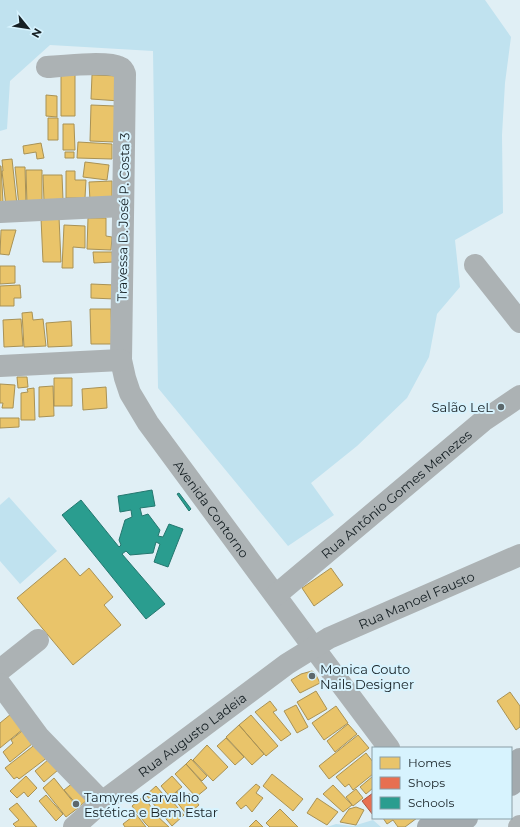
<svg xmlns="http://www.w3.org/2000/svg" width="520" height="827" font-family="Montserrat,sans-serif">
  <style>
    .green { fill: #c0e2ef }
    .homes { fill: #e9c46a; stroke: #a99255 }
    .shops { fill: #e76f51; stroke: #a85743 }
    .schools { fill: #2a9d8f; stroke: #24776f }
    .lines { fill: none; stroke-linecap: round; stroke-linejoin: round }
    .minor { stroke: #acb2b4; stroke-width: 22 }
    .major { stroke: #a3aaae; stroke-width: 22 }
    .poi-dot { fill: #5c686c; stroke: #d7f3fe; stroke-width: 1.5 }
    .labels { text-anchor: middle; stroke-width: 4; stroke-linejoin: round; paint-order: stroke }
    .street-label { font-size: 13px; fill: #151f23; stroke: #d7f3fe }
    .poi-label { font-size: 13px; fill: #151f23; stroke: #d7f3fe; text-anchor: start }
  </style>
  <rect width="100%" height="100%" fill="#e0eff5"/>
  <!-- green -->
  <path class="green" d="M0 0H485L511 37 505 83 502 135 503 213 455 240 460 287 437 314 429 357 407 398 357 446 311 483 334 515 288 546 158 388 153 51 50 45 10 81 7 129 0 131Z
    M9 497 57 551 20 584 0 561V505Z
    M373 820 381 827H327L336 824 353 826Z"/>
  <!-- homes -->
  <path class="homes" d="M61 74H75V116H61Z
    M92 75 121 76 120 101 91 99Z
    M46 95 57 96V117L46 116Z
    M91 105 115 106 114 142 90 141Z
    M48 118H58V140H48Z
    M63 124H74L75 150H63Z
    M78 142 112 144V159L77 158Z
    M41 143 44 158 37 159 36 152 24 154 23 146Z
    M65 152H74V158H65Z
    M12 159 17 205 6 207 2 171H3L2 160Z
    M85 162 109 165 107 180 83 177Z
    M0 166H1L3 202H0Z
    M15 167H25L26 205 19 206Z
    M26 170H42V205H27Z
    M66 171H75V180H86L85 198H66Z
    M43 175H62L63 200 44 201Z
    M112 181V200L90 201 89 182Z
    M59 217 61 262H43L41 218Z
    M88 218H106V236L112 237 111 250 87 249Z
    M64 225 85 226V248L73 247V268H62Z
    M1 230H16L9 255 0 254Z
    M93 252H112L113 262 94 263Z
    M0 266H15V283L0 284Z
    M91 284 115 285V299L91 298Z
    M20 285 21 298H14V306H0V286Z
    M90 309H111L112 344H91Z
    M32 312 33 320 43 319 46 346 24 347 22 313Z
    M21 319 23 346 4 347 3 320Z
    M71 321 72 346 48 347 46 323Z
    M17 377H27L28 387 18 388Z
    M54 378H72V406H54Z
    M0 384 15 385 13 408H2L3 403H0Z
    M53 386 54 416 39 417V387Z
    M106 387 107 408 83 410 82 389Z
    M34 388 35 420H21V393L28 392 27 389Z
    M0 418H19V427L0 428Z
    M65 558 80 576 89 568 113 597 104 605 121 625 73 665 17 598Z
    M331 568 343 585 314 606 302 588Z
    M312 671 315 673 320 683 300 693 291 680 301 674Z
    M316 691 327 709 308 720 297 702Z
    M510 692 520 706V727L516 730 497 701Z
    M270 701 277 710 273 712 291 734 281 741 255 712Z
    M296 705 308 727 297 733 284 711Z
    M336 706 348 723 324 740 312 723Z
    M11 714 23 729 0 748V723Z
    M251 715 278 746 266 756 239 725Z
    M348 724 357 734 335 752 327 741Z
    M239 725 264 754 252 765 226 737Z
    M22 731 32 744 10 762 3 752 13 743 11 740Z
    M358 735 369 748 329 779 319 766Z
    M226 738 244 757 235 765 217 746Z
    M37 743 48 757 19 779 17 777 14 779 5 768Z
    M207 745 228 767 213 781 193 760Z
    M366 753 373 762V774L353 790 349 784 345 787 336 777Z
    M49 759 58 770 44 782 35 771Z
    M191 759 207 776 202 781 186 764Z
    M186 764 207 788 196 797 175 774Z
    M272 774 303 799 293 811 263 786Z
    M26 776 37 788 28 797 24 792 17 798 10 791Z
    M172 776 182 787 170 797 161 786Z
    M373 776V788L366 794 360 787Z
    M54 778 78 808 66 817 43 788Z
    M74 782 88 799 79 807 64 790Z
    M256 784 260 787 256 793 263 798 252 812 246 805 241 809 236 803Z
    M333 785 352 805 343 812 323 794Z
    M156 786 170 802 172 801 184 815 172 826 146 795Z
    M356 789 363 798 353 806 346 797Z
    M180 790 185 797 189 793 199 805 187 815 172 796Z
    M46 795 63 814 56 821 39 801Z
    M144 796 156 815 169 827H149L145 823 132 806Z
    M317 798 338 812 327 825 307 813Z
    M17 803 37 827H16L13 824 19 820 9 809Z
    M356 807 364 810 356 825 340 822 349 809Z
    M280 809 298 827H270L266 823Z
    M136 814 146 827H125L123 824Z
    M383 818H417L405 827H398L393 820 387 824Z
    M256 820 263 827H249Z"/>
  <!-- shops -->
  <path class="shops" d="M373 793V815L362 801Z"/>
  <!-- schools -->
  <path class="schools" d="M152 490 155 506 140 508 142 516 148 514 160 530 158 536 163 537 169 524 183 529 168 567 154 562 160 544 156 542 153 553 130 555 126 551 122 554 165 604 146 619 62 515 81 500 119 547 121 545 119 540 125 520 132 517 131 510 120 512 118 496Z
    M179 493 191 509 189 511 177 494Z"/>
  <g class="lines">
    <!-- minor -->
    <g class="minor">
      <path id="s1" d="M47 67C61 66 108 61 119 67 122 68 124 71 125 74L121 360 125 378 130 393 148 423 314 648 389 748"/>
      <path d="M0 212 123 206"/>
      <path d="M475 265 520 322"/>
      <path d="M0 366 121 360"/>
      <path id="s2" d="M276 595 483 421 520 396"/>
      <path d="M0 670 38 640"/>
      <path d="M0 684 39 737 102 802"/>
      <path id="s3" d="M74 827 102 802 287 664 329 638 520 555"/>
      <path d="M519 827 520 826"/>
    </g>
    <!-- major -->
    <path class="major" d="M511 766 520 759
      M511 785 520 778
      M428 827 440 818
      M455 827 467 818"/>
  </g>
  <!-- markers -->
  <g class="poi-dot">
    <circle cx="501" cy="407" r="4"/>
    <circle cx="312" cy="676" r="4"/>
    <circle cx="76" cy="804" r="4"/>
  </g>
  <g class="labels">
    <!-- street labels -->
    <g class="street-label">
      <text transform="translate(123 217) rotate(-89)" y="5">Travessa D. José P. Costa 3</text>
      <text dy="5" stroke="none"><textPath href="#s2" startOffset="157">Rua Antônio Gomes Menezes</textPath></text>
      <text dy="5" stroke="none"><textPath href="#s1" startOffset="544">Avenida Contorno</textPath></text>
      <text dy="5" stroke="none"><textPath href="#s3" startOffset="413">Rua Manoel Fausto</textPath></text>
      <text dy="5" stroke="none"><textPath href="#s3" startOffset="150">Rua Augusto Ladeia</textPath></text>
    </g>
    <!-- poi labels -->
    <g class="poi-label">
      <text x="493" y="412" text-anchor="end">Salão LeL</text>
      <text x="320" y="674">Monica Couto<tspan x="320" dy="15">Nails Designer</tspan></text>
      <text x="84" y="802">Tamyres Carvalho<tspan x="84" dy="15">Estética e Bem Estar</tspan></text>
    </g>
  </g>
  <!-- legend -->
  <rect x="372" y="747" width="140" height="72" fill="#d7f3fe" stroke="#899ea6"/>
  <rect x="380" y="757" width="20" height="12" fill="#e9c46a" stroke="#899ea6"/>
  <text x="408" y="767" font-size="12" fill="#151f23">Homes</text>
  <rect x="380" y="777" width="20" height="12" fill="#e76f51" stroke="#899ea6"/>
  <text x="408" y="787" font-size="12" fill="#151f23">Shops</text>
  <rect x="380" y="797" width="20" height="12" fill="#2a9d8f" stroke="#899ea6"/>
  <text x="408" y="807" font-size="12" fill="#151f23">Schools</text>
  <!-- north arrow -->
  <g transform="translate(28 28) rotate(120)" stroke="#d7f3fe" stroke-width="3" paint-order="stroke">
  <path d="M0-3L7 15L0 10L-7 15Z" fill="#151f23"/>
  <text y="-6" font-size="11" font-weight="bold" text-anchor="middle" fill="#151f23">N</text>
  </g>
</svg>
